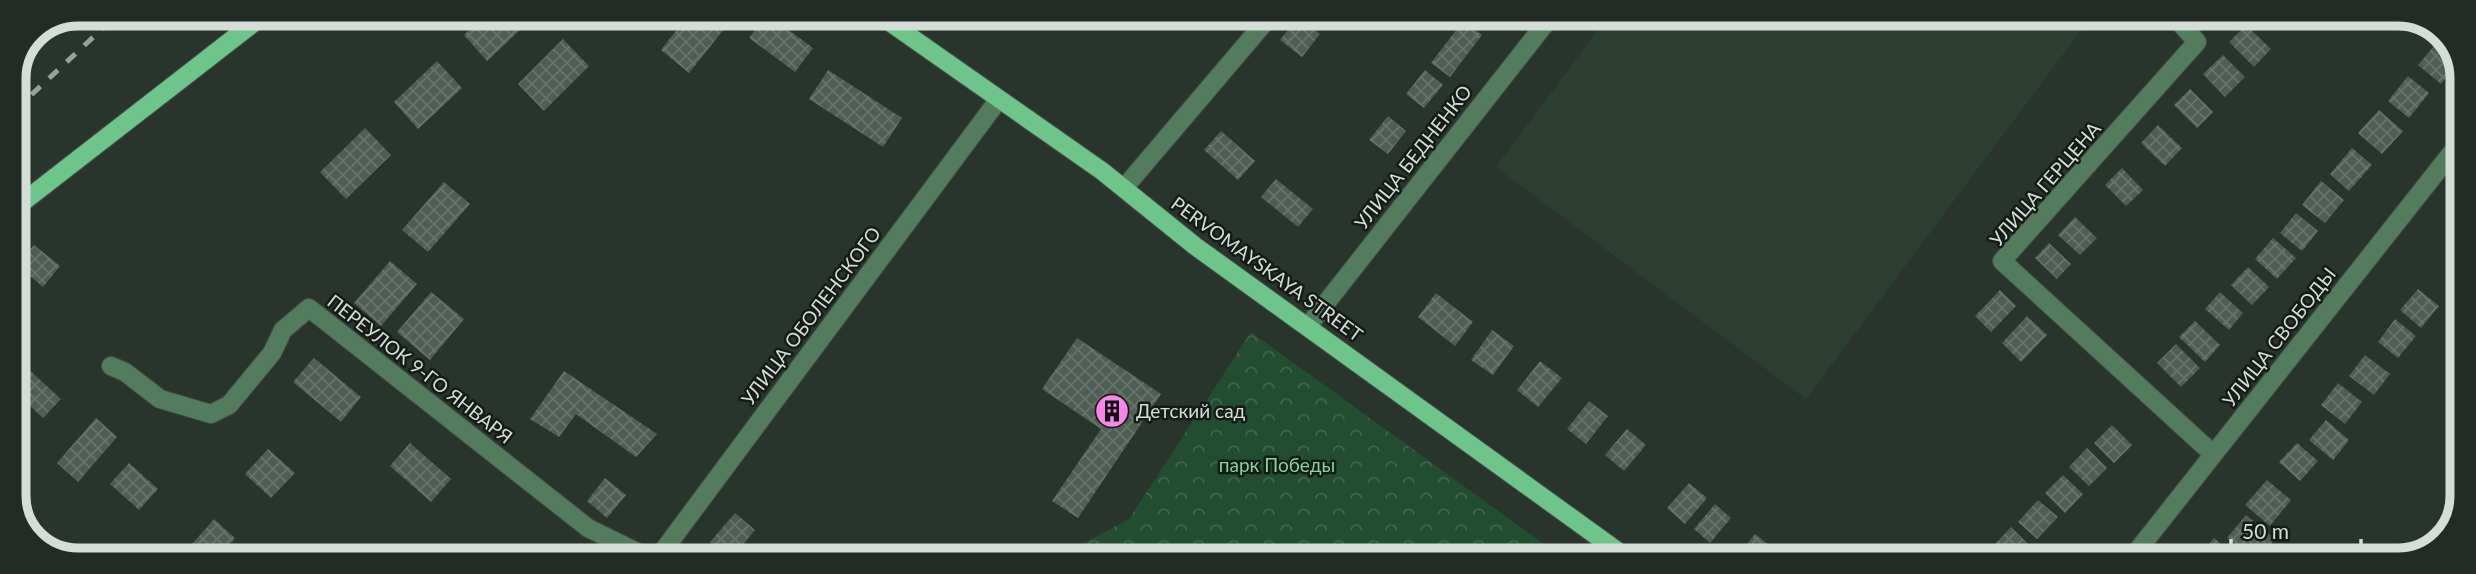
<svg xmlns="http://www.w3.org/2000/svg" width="2476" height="574" font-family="Lato,sans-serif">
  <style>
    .built { fill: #2c3f32 }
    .park { fill: url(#park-crowns) }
    .building { fill: url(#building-cross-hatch) }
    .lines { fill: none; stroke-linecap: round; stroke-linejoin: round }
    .minor-casing { stroke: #455047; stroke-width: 20 }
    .major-casing { stroke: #455047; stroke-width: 20 }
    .minor { stroke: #537c5f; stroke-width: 18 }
    .major { stroke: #6dc58b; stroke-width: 18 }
    .rail { stroke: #97a19a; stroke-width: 5; stroke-dasharray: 12 12; stroke-linecap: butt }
    .labels { text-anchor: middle; stroke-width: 5; stroke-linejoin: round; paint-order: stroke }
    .street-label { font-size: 19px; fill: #d5ddd7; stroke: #151b17 }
    .poi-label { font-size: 19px; fill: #d5ddd7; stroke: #151b17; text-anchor: start }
    .park-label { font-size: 19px; fill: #83d49d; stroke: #151b17 }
    .rim { fill: none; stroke: #d5ddd7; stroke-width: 9 }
  </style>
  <defs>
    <pattern id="park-crowns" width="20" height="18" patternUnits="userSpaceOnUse" patternTransform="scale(1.75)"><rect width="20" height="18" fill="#224d31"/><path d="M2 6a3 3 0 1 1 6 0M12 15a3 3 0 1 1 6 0" fill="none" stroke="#41664e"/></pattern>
    <pattern id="building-cross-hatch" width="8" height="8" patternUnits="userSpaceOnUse" patternTransform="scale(1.75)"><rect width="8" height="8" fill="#4f5d53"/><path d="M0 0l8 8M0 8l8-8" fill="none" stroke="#67746b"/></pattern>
  </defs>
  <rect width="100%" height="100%" fill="#29352c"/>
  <!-- built -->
  <path class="built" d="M1609 15H2064L2082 29 1806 399 1496 167Z"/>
  <!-- park -->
  <path class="park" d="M1251 332 1566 560 1054 559 1129 519Z"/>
  <!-- building -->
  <path class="building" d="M486 14H537L487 61 464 35Z
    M689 14H736L689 73 661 50Z
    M767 14 813 48 795 72 749 38Z
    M1238 15H1257L1249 24Z
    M1474 15H1499L1490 27Z
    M1299 16 1320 34 1302 57 1280 40Z
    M1463 21 1482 35 1450 77 1431 63Z
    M2246 25 2271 49 2254 67 2229 42Z
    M563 39 589 66 544 111 518 84Z
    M2438 41 2454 54 2458 63 2441 84 2418 65Z
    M2223 55 2245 77 2225 97 2203 74Z
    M437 61 462 88 418 129 394 102Z
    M828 70 902 118 883 147 809 99Z
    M1425 70 1443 85 1424 108 1406 94Z
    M2408 76 2429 93 2409 118 2388 101Z
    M2190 89 2213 112 2197 128 2174 105Z
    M2379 110 2403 131 2382 154 2358 133Z
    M1388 116 1406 131 1388 154 1369 140Z
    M2158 125 2182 148 2165 166 2141 143Z
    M365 128 391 155 346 199 320 172Z
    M1221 131 1255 161 1238 180 1204 150Z
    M2352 148 2372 165 2349 191 2330 174Z
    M2122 168 2143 190 2126 206 2105 185Z
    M1276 179 1313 209 1298 227 1261 197Z
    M2321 181 2344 200 2325 223 2302 205Z
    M444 182 470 204 428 252 402 230Z
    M2296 213 2318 231 2302 251 2280 233Z
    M2075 217 2097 238 2080 255 2058 235Z
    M2273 238 2296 258 2277 279 2255 259Z
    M2049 243 2071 264 2057 279 2035 258Z
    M34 245 60 266 43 287 17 265Z
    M390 261 417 284 381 326 354 303Z
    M2248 267 2269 287 2252 305 2231 285Z
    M2418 289 2439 306 2421 328 2400 310Z
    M2000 290 2016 306 1991 332 1975 316Z
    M431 292 464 319 430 360 397 332Z
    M2220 292 2243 313 2229 330 2205 309Z
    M1436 293 1473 322 1455 346 1418 317Z
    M2027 316 2047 335 2021 362 2002 343Z
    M2395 319 2416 336 2398 358 2378 342Z
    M2195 321 2220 345 2205 362 2179 337Z
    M1492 330 1514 346 1493 375 1471 360Z
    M1077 338 1161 394 1078 518 1052 501 1101 429 1042 389Z
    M2176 344 2200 368 2181 387 2157 363Z
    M2365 355 2390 374 2374 395 2349 376Z
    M314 358 361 397 341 422 293 382Z
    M1540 361 1562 378 1538 407 1517 390Z
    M27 368 61 399 43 418 14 391V381Z
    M564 371 657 434 636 457 576 414 559 437 530 419Z
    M2338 383 2362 402 2345 424 2321 405Z
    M1589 401 1608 416 1586 444 1567 429Z
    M96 418 117 437 78 482 57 463Z
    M2326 420 2349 440 2333 460 2309 440Z
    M2112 425 2132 445 2114 463 2094 443Z
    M1627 429 1646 445 1624 471 1605 455Z
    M410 443 451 479 431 502 390 466Z
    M2297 443 2318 461 2300 481 2279 462Z
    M2087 448 2107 468 2089 486 2069 467Z
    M268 449 295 473 271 498 245 474Z
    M129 463 158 489 139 510 110 484Z
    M2063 475 2083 494 2065 513 2045 493Z
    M605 478 626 495 607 518 587 501Z
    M2267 480 2291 500 2270 526 2245 505Z
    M1689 483 1707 498 1685 524 1667 508Z
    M2038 500 2058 517 2037 539 2018 522Z
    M1715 504 1731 518 1710 543 1694 529Z
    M735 513 755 530 731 559 710 542Z
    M2246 515 2275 539 2257 560H2253L2227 538Z
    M214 519 235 538 217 559H179Z
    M2011 527 2031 547 2018 560H2007L1993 546Z
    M1755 534 1773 548 1763 560H1734Z
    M2214 538 2238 558 2237 560H2206L2200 555Z
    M558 547 574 559H550Z
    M786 550 798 559H779Z"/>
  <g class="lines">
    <!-- minor casing -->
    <g class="minor-casing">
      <path id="minor" d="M2173 15 2197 42 2002 261 2213 454
        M1124 188 1271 15
        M1308 326 1552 15
        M111 366 125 372 160 399 211 414 229 405 272 353 283 330 309 308 588 528 651 559
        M657 559 999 99
        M2130 560 2461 141"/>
    </g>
    <!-- major casing -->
    <g class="major-casing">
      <path id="major" d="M878 14 1102 171 1195 246 1630 560
        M14 209 265 14"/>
    </g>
    <!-- minor -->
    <use href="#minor" class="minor"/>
    <!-- major -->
    <use href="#major" class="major"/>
    <!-- rail -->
    <path class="rail" d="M14 111 118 14"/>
  </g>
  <!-- icons -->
  <defs>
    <g id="building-disc" transform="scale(1.75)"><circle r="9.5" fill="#fa87e7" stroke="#151b17"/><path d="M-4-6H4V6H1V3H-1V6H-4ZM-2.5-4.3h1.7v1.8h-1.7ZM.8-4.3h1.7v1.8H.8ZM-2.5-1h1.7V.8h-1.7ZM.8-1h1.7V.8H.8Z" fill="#111"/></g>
  </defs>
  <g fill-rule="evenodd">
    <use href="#building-disc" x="1112" y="411"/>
  </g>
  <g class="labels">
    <!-- street labels -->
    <g class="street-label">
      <text transform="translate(1413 157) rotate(-52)" y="7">УЛИЦА БЕДНЕНКО</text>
      <text transform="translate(2045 184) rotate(-49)" y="7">УЛИЦА ГЕРЦЕНА</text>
      <text transform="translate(1267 269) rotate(36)" y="7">PERVOMAYSKAYA STREET</text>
      <text transform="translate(811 316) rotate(-53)" y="7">УЛИЦА ОБОЛЕНСКОГО</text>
      <text transform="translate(2279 337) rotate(-52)" y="7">УЛИЦА СВОБОДЫ</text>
      <text transform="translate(420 369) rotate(38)" y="7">ПЕРЕУЛОК 9-ГО ЯНВАРЯ</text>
    </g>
    <!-- poi labels -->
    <g class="poi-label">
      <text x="1136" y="418">Детский сад</text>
    </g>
    <!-- park labels -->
    <g class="park-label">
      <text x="1277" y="472">парк Победы</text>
    </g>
  </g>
  <!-- crop -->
  <path d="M0 0H2476V574H0ZM78 26H2398A52 52 0 0 1 2450 78V496A52 52 0 0 1 2398 548H78A52 52 0 0 1 26 496V78A52 52 0 0 1 78 26Z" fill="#242b26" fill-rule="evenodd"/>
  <path class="rim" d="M78 26H2398A52 52 0 0 1 2450 78V496A52 52 0 0 1 2398 548H78A52 52 0 0 1 26 496V78A52 52 0 0 1 78 26Z"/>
  <!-- scale -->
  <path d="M2231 539v10h130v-10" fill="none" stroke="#d5ddd7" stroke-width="3.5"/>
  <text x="2242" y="539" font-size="21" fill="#d5ddd7" stroke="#151b17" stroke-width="5" paint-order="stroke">50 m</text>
</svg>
